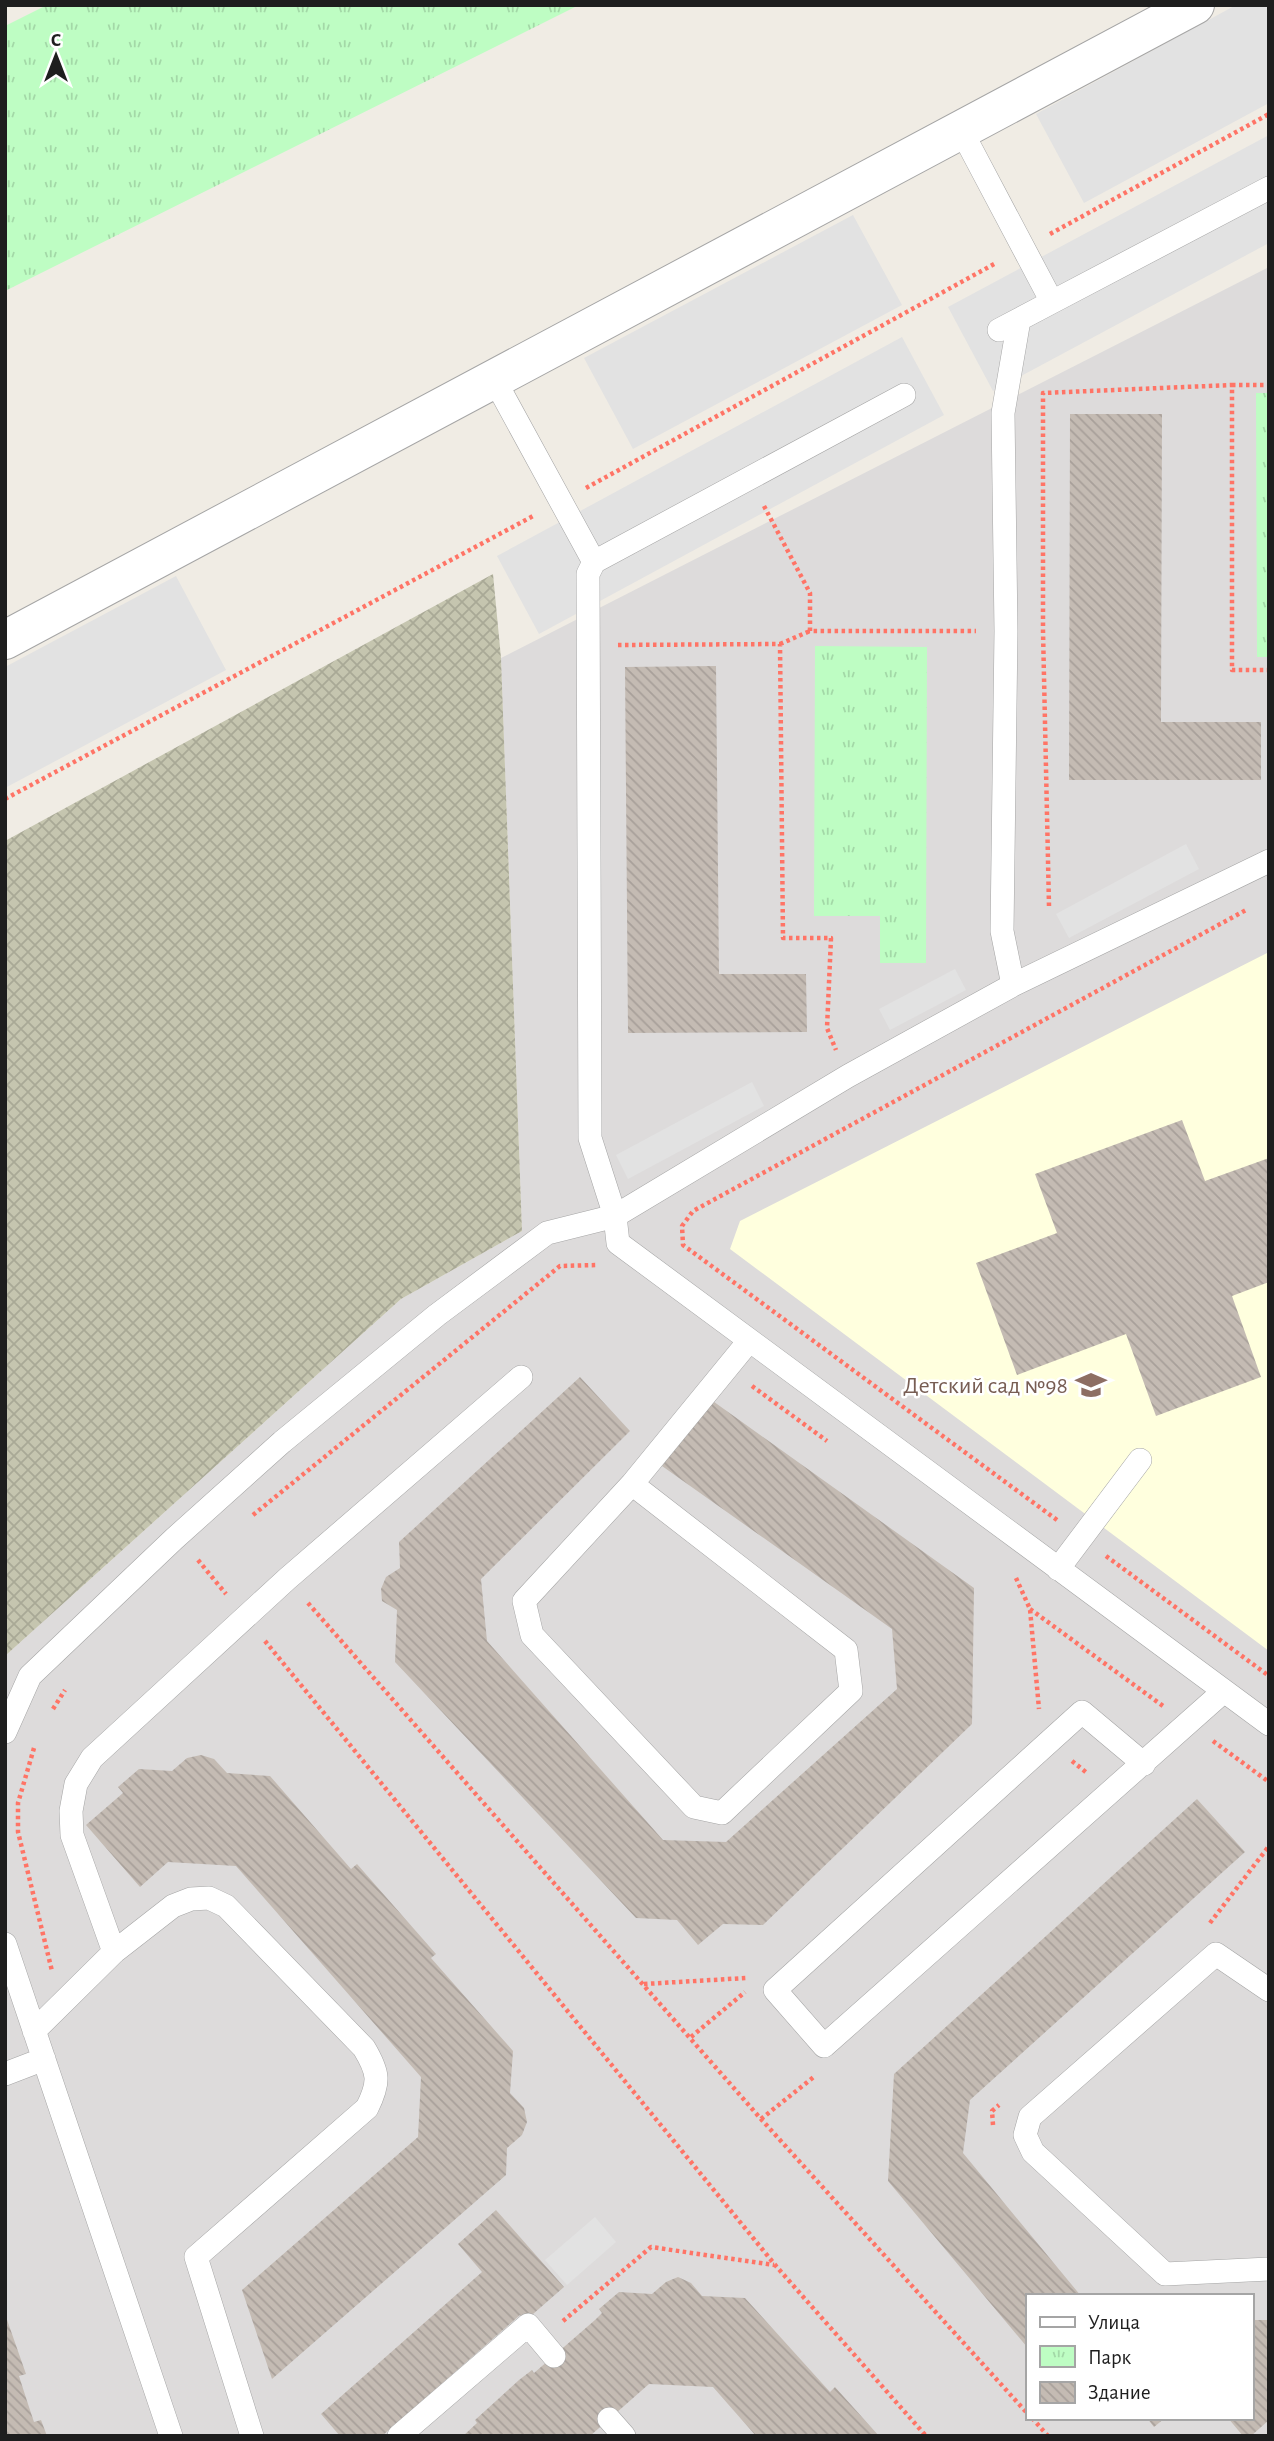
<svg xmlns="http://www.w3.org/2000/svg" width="1274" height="2441" font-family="'Alegreya Sans',sans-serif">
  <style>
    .residential { fill: #dddbdb; fill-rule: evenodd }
    .education { fill: #ffffde }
    .construction { fill: url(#construction-cross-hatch) }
    .park { fill: url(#park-tufts) }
    .parking { fill: #e2e2e2 }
    .building { fill: url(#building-back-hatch) }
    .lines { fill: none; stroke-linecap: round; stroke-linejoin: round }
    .service-casing { stroke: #a5a5a5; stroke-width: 24 }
    .minor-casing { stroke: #a5a5a5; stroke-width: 40 }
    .path { stroke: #ff7466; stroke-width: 4.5; stroke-dasharray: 3.5 3.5; stroke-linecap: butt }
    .service { stroke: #fff; stroke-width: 23 }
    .minor { stroke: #fff; stroke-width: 38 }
    .labels { text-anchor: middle; stroke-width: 5; stroke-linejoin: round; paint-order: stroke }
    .education-label { font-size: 24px; fill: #785e54; stroke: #fff; text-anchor: end }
  </style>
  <defs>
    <pattern id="construction-cross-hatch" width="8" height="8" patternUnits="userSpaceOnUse" patternTransform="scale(1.75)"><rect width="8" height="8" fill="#c5c5af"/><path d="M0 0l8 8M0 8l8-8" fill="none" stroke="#a9a996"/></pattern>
    <pattern id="park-tufts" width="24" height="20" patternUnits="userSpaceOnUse" patternTransform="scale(1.75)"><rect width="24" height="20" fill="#befdc3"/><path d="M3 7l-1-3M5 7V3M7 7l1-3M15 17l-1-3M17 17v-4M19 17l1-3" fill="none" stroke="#a3d8a7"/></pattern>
    <pattern id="building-back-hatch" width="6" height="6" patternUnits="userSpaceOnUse" patternTransform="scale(1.75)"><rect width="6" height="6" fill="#c4bbb3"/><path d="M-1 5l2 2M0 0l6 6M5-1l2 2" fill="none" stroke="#a8a09a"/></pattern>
  </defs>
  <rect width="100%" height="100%" fill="#f0ece4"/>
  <!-- residential -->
  <path class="residential" d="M1269 267V2436H5V1656L401 1299 522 1231 501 658ZM1027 2296H1251V2418H1027Z"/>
  <!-- education -->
  <path class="education" d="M1269 952V1651L730 1249 740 1221Z"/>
  <!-- construction -->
  <path class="construction" d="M493 574 501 658 522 1231 401 1299 5 1656V841Z"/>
  <!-- park -->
  <path class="park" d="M47 5H579L5 291V26Z
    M1256 393H1269V657H1257Z
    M815 646 927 647 926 963H880V916H814Z"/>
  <!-- parking -->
  <path class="parking" d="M1236 5H1269V103L1084 203 1036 114Z
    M1269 135V243L993 391 948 307Z
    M853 215 902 305 633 449 584 358Z
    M902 337 944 415 539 634 497 556Z
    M176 576 226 670 5 788V667Z
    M1186 844 1199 869 1069 938 1056 914Z
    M955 969 966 990 890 1030 879 1009Z
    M752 1082 764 1106 628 1179 616 1155Z
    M595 2217 616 2242 567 2285 545 2260Z"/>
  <!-- building -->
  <path class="building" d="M1070 414H1162L1161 722H1261V780H1069Z
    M716 666 719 974H806L807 1032 628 1033 625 667Z
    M1182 1120 1205 1181 1269 1158V1282L1232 1296 1261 1377 1156 1416 1126 1334 1017 1375 976 1263 1057 1233 1035 1174Z
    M580 1377 630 1431 481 1579 487 1641 663 1840 726 1842 897 1689 892 1629 662 1466 710 1399 974 1588 972 1724 763 1925 723 1924 698 1945 677 1920 636 1918 395 1662 397 1610 382 1601 381 1589 386 1577 400 1568 399 1542Z
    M201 1755 214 1759 227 1773 270 1776 351 1869 357 1864 436 1954 431 1958 513 2051 510 2093 524 2108 527 2122 522 2135 507 2148 506 2175 272 2379 242 2290 418 2137 421 2077 236 1866 168 1862 140 1887 86 1825 123 1793 118 1787 139 1769 172 1771 187 1758Z
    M1197 1799 1245 1852 970 2100 963 2153 1081 2296H1027V2347L888 2181 894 2074Z
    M496 2210 564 2287 525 2321 520 2315 382 2436H340L321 2414 482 2272 458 2244Z
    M678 2277 691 2283 702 2296 745 2298 830 2392 835 2387 879 2436H756L713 2387 649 2384 590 2436H463L477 2423 475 2420 519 2380 532 2370 534 2373 595 2320 602 2313 599 2309 619 2292 652 2294 666 2282Z
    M5 2314 26 2374 19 2376 27 2401 34 2422 41 2420 47 2436H5Z
    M1251 2320H1267L1269 2323V2420L1251 2436H1243L1228 2418H1251Z
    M1147 2418H1165L1154 2427Z"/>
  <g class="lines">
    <!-- service casing -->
    <g class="service-casing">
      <path id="service" d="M961 130 1052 302 1269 188
        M999 330 1052 302
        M494 379 594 562 904 395
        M594 562 588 574 590 1138 615 1216 618 1243 1269 1724
        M1013 985 1002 931 1006 631 1003 413 1019 320
        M632 1484 846 1650 851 1691 722 1813 694 1807 532 1635 524 1601 632 1484 749 1341
        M1058 1569 1140 1460
        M5 1732 30 1676 174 1539 282 1442 437 1315 547 1233 615 1216 848 1076 1013 985 1269 861
        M1144 1764 1082 1712 775 1990 824 2046 1224 1691
        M5 1944 171 2436
        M114 1952 72 1835 71 1811 76 1784 92 1758 287 1579 521 1377
        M1269 1990 1216 1954 1030 2117 1025 2135 1033 2152 1165 2274 1269 2269
        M34 2031 114 1952 173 1906 191 1899 209 1898 226 1906 364 2048C379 2073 380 2082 367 2108L196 2257 252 2436
        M5 2074 44 2059
        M609 2419 624 2436
        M399 2436 528 2325 554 2356"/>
    </g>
    <!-- minor casing -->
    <g class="minor-casing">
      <path id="minor" d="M5 640 1195 5"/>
    </g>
    <!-- path -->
    <path class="path" d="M1050 234 1269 114
      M1232 385H1269
      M586 488 996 263
      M764 506 810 593V631H976
      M780 644 810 631
      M618 645 780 644 783 938H831L827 1028 836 1050
      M5 799 535 515
      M1049 906 1043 631V393L1232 385V670H1269
      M752 1386 827 1441
      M253 1515 560 1266 597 1265
      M1057 1520 683 1245 682 1226 693 1211 1246 910
      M1106 1556 1269 1676
      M198 1560 226 1594
      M1016 1578 1030 1609 1039 1709
      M308 1603 761 2119 1027 2413
      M1030 1609 1163 1706
      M265 1641 776 2266 926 2436
      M53 1709 65 1690
      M1213 1741 1269 1782
      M34 1748 18 1803V1832L52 1971
      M1072 1761 1087 1773
      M1210 1923 1269 1846
      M644 1984 746 1978
      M691 2037 745 1992
      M761 2119 815 2076
      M993 2125 992 2111 999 2105
      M563 2321 651 2247 774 2265
      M1032 2418 1048 2436"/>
    <!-- service -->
    <use href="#service" class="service"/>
    <!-- minor -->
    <use href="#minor" class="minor"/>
  </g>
  <!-- icons -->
  <defs>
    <g id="school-bare" transform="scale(2.415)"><path d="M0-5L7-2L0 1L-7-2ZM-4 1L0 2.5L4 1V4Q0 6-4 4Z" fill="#8d6e63" stroke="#fff" stroke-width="2.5" paint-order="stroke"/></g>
  </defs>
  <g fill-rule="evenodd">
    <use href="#school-bare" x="1091" y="1385"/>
  </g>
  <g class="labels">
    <!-- education labels -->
    <g class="education-label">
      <text x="1068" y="1393">Детский сад №98</text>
    </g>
  </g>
  <!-- border -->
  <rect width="1274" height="2441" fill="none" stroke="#1e1e1e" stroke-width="14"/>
  <!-- legend -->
  <rect x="1026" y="2294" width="228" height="126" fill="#ffffff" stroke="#a5a5a5" stroke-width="2"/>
  <rect x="1040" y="2317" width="35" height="10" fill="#ffffff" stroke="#a5a5a5" stroke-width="2"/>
  <text x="1088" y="2329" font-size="21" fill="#1e1e1e">Улица</text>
  <rect x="1040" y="2346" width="35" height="21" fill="url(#park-tufts)" stroke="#a5a5a5" stroke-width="2"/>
  <text x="1088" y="2364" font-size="21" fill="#1e1e1e">Парк</text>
  <rect x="1040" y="2382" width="35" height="21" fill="url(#building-back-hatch)" stroke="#a5a5a5" stroke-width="2"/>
  <text x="1088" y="2399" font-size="21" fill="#1e1e1e">Здание</text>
  <!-- north arrow -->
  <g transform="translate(56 56)" stroke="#ffffff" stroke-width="5" paint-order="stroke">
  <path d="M0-5L12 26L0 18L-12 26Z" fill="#1e1e1e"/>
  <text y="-10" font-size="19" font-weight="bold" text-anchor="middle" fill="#1e1e1e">С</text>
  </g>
</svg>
